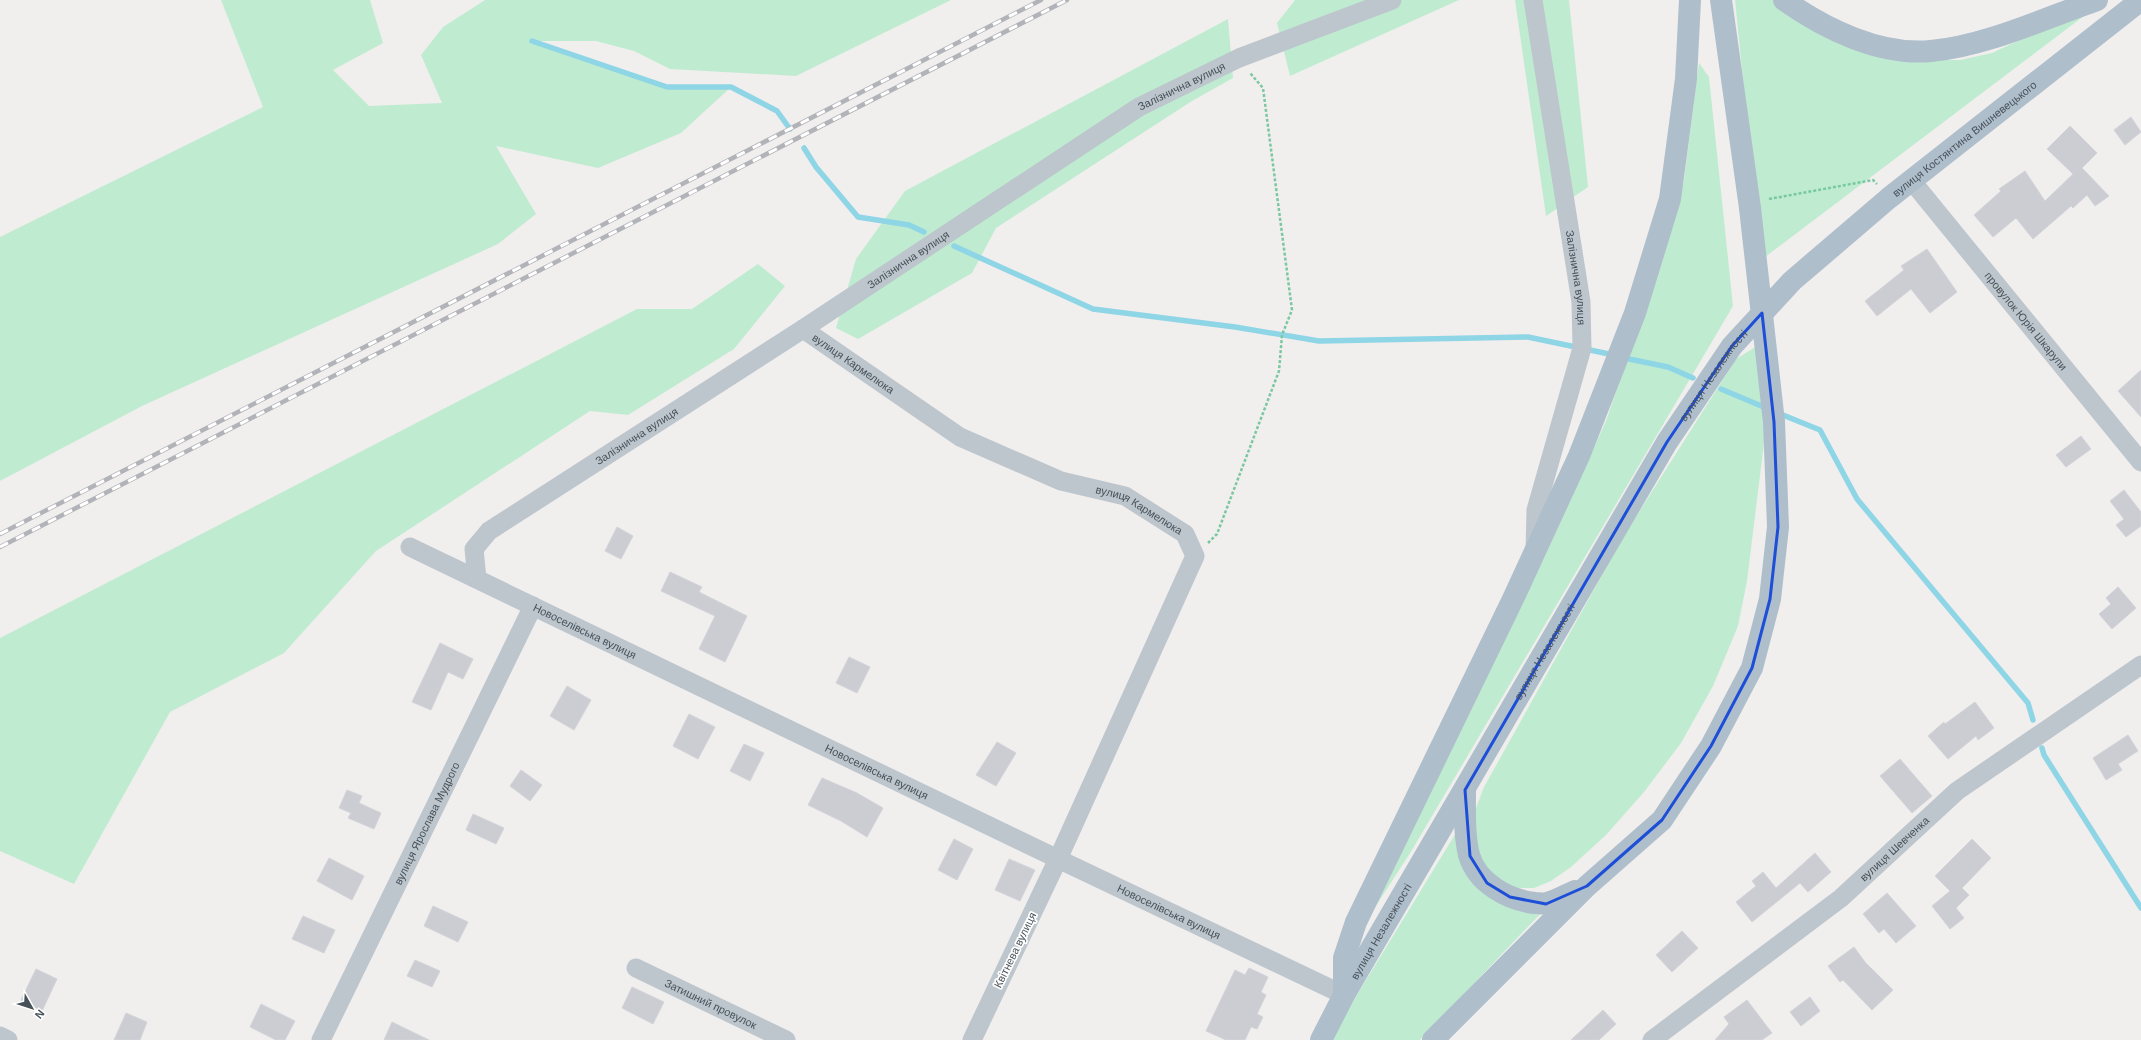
<svg xmlns="http://www.w3.org/2000/svg" width="2141" height="1040" font-family="Helvetica,sans-serif">
  <style>
    .green { fill: #bfecd0 }
    .lines { fill: none; stroke-linecap: round; stroke-linejoin: round }
    .stream { stroke: #8ed5e6; stroke-width: 5.5 }
    .building { fill: #cbcdd3; stroke: #d2d4d9 }
    .path { stroke: #79c8a0; stroke-width: 2.5; stroke-dasharray: 3 2; stroke-linecap: butt }
    .street { stroke: #bdc6cc; stroke-width: 19 }
    .primary { stroke: #afbecb; stroke-width: 22 }
    .rail-casing { stroke: #b1b3b8; stroke-width: 4.5 }
    .rail { stroke: #fff; stroke-width: 3; stroke-dasharray: 9; stroke-linecap: butt }
    .primary-bridge { stroke: #afbecb; stroke-width: 22 }
    .marked { fill: none; stroke: #1d4ed8; stroke-width: 3; stroke-linejoin: round }
    .labels { text-anchor: middle; stroke-width: 3.5; stroke-linejoin: round; paint-order: stroke }
    .street-label { font-size: 11px; fill: #47515a; stroke: #fff }
  </style>
  <rect width="100%" height="100%" fill="#f1eeee"/>
  <!-- green -->
  <path class="green" d="M221 0H370L383 43 333 70 369 106 442 103 421 55 443 27 485 0H951L796 76 670 69 634 51 596 41H534L667 87H731L681 133 598 168 496 146 536 214 498 244 142 406 0 481V237L263 107Z
    M1295 0H1459L1290 76 1277 23Z
    M1515 0H1569L1588 187 1546 216Z
    M1735 0H1776L1910 60H1960L1992 53 2105 0 1761 260Z
    M1228 19 1233 78 1192 101 996 228 972 273 858 339 836 328 856 259 905 191Z
    M1699 63 1709 77 1733 306 1412 850 1354 940 1543 560 1606 421 1662 256 1684 180Z
    M758 264 785 286 734 349 628 415 590 411 376 551 284 653 170 712 74 884 0 851V638L637 309H692Z
    M1757 346 1766 427 1747 581 1738 626 1713 686 1681 743 1644 792 1606 835 1571 867 1551 881 1534 888H1510L1490 875 1481 859 1474 838 1473 816 1484 787 1625 534 1736 359Z
    M1462 823 1459 851 1543 911 1420 1040H1332L1349 1008Z"/>
  <g class="lines">
    <!-- stream -->
    <path class="stream" d="M532 41 667 87H731L777 111 790 129
      M804 148 816 167 858 217 909 225 924 232
      M954 246 1093 309 1235 327 1319 341 1528 337 1609 354
      M1629 359 1668 367 1693 378
      M1721 389 1766 408
      M1778 413 1820 430 1857 499 2028 703 2033 720
      M2042 748 2044 755 2141 908"/>
  </g>
  <!-- building -->
  <path class="building" d="M2131 117 2141 132 2125 145 2114 130Z
    M2070 126 2097 153 2082 168 2109 196 2095 206 2087 195 2073 208 2071 206 2033 239 2016 218 1993 237 1974 215 2001 191 1999 189 2025 171 2045 201 2073 174 2047 149Z
    M1927 249 1957 292 1930 313 1911 289 1877 316 1865 301 1904 270 1901 266Z
    M2141 370V417L2118 391Z
    M2081 436 2091 449 2066 467 2056 455Z
    M2124 490 2141 512V526L2126 537 2116 525 2124 519 2110 501Z
    M617 527 633 536 621 559 605 551Z
    M670 572 702 587 699 592 747 616 725 662 699 649 715 616 661 591Z
    M2118 587 2136 608 2112 629 2099 614 2111 604 2106 598Z
    M440 643 473 659 463 679 448 672 431 710 412 702Z
    M849 657 870 667 857 693 836 683Z
    M567 686 591 700 574 730 550 716Z
    M1975 702 1994 728 1978 740 1976 736 1948 759 1928 736 1944 722 1945 724Z
    M689 714 715 727 698 759 673 746Z
    M2128 735 2138 751 2118 764 2122 770 2106 780 2093 758Z
    M997 742 1016 753 996 786 976 775Z
    M744 744 764 753 750 781 730 771Z
    M1900 759 1932 796 1912 813 1880 776Z
    M521 770 542 785 530 801 510 786Z
    M822 778 857 793 883 808 867 837 841 821 808 805Z
    M347 790 362 796 359 803 381 813 374 829 348 818 351 813 339 808Z
    M473 814 504 828 496 844 466 830Z
    M954 839 973 849 957 880 938 870Z
    M1972 839 1991 858 1962 888 1969 895 1956 908 1964 918 1950 929 1932 906 1950 891 1935 876Z
    M1815 853 1831 872 1808 892 1800 883 1752 922 1736 902 1756 886 1752 881 1763 872 1776 888Z
    M329 858 364 876 352 900 317 881Z
    M1009 859 1035 870 1020 901 995 890Z
    M1887 893 1916 926 1896 943 1884 929 1879 933 1863 914Z
    M433 906 468 922 458 942 424 926Z
    M303 916 335 930 324 953 292 939Z
    M1682 931 1698 948 1672 972 1656 955Z
    M1854 947 1865 962 1893 990 1872 1010 1843 980 1840 982 1828 966Z
    M415 960 440 971 432 987 407 976Z
    M1249 968 1268 977 1261 992 1266 995 1257 1014 1263 1017 1257 1029 1251 1027 1245 1040H1226L1206 1031 1235 970 1245 975Z
    M36 969 57 979 42 1011 21 1000Z
    M632 987 664 1002 653 1024 622 1008Z
    M1810 997 1820 1011 1801 1026 1790 1012Z
    M1747 1000 1772 1033 1762 1040H1715L1729 1024 1724 1017Z
    M261 1004 295 1021 285 1040H276L250 1027Z
    M1603 1010 1616 1024 1599 1040H1571Z
    M126 1013 147 1022 140 1040H114Z
    M392 1022 429 1040H384Z"/>
  <g class="lines">
    <!-- path -->
    <path class="path" d="M1769 199 1873 180 1877 184
      M1208 543 1217 534 1279 371 1282 335 1292 310 1263 88 1250 73"/>
    <!-- street -->
    <g class="street">
      <path id="s1" d="M1533 0 1581 302 1582 348 1536 510 1535 551"/>
      <path id="s2" d="M1911 180 2141 462"/>
      <path id="s3" d="M803 329 960 437 1061 481 1125 496 1185 534 1195 556 1058 859 972 1040"/>
      <path id="s4" d="M410 547 1058 859 1344 995"/>
      <path id="s5" d="M477 579 474 549 489 531 803 329 1139 107 1239 58 1392 0"/>
      <path id="s6" d="M636 968 786 1040"/>
      <path d="M0 1036 8 1040"/>
      <path id="s7" d="M321 1040 533 606"/>
      <path id="s8" d="M1652 1040 1841 898 1957 791 2141 665"/>
    </g>
    <!-- primary -->
    <g class="primary">
      <path d="M1721 0 1750 208"/>
      <path d="M1784 0C1825 29 1880 56 1931 51 1986 46 2045 18 2097 0"/>
      <path d="M1465 790C1465 812 1464 834 1469 855 1477 883 1508 900 1535 903 1539 903 1543 904 1547 903 1556 901 1566 895 1575 891"/>
      <path d="M1344 994V958L1356 922 1513 599 1579 456 1635 313 1670 199 1686 79 1690 0"/>
      <path id="s9" d="M1321 1040 1344 995 1667 442 1732 346 1792 281 1889 198 2141 0"/>
      <path d="M1433 1040 1587 886 1662 820 1711 746 1752 668 1770 599 1778 527 1774 422"/>
    </g>
    <!-- rail casing -->
    <g class="rail-casing">
      <path id="rail" d="M0 534 1041 0
        M0 547 1067 0"/>
    </g>
    <!-- rail -->
    <use href="#rail" class="rail"/>
    <!-- primary-bridge -->
    <path class="primary-bridge" d="M1750 208 1774 422"/>
  </g>
  <!-- marked area -->
  <path class="marked" d="M1762 313 1774 422 1778 527 1770 599 1752 668 1711 746 1662 820 1587 886 1546 904 1510 897 1487 883 1470 856 1465 790 1667 442 1732 346Z"/>
  <g class="labels">
    <!-- street labels -->
    <g class="street-label">
      <text dy="4" stroke="none"><textPath href="#s5" startOffset="877">Залізнична вулиця</textPath></text>
      <text dy="4" stroke="none"><textPath href="#s9" startOffset="1119">вулиця Костянтина Вишневецького</textPath></text>
      <text dy="4" stroke="none"><textPath href="#s5" startOffset="553">Залізнична вулиця</textPath></text>
      <text dy="4" stroke="none"><textPath href="#s1" startOffset="281">Залізнична вулиця</textPath></text>
      <text dy="4" stroke="none"><textPath href="#s2" startOffset="182">провулок Юрія Шкарупи</textPath></text>
      <text dy="4" stroke="none"><textPath href="#s3" startOffset="61">вулиця Кармелюка</textPath></text>
      <text dy="4" stroke="none"><textPath href="#s9" startOffset="772">вулиця Незалежності</textPath></text>
      <text dy="4" stroke="none"><textPath href="#s5" startOffset="229">Залізнична вулиця</textPath></text>
      <text dy="4" stroke="none"><textPath href="#s3" startOffset="385">вулиця Кармелюка</textPath></text>
      <text dy="4" stroke="none"><textPath href="#s4" startOffset="194">Новоселівська вулиця</textPath></text>
      <text dy="4" stroke="none"><textPath href="#s9" startOffset="448">вулиця Незалежності</textPath></text>
      <text dy="4" stroke="none"><textPath href="#s4" startOffset="518">Новоселівська вулиця</textPath></text>
      <text dy="4" stroke="none"><textPath href="#s7" startOffset="241">вулиця Ярослава Мудрого</textPath></text>
      <text dy="4" stroke="none"><textPath href="#s8" startOffset="309">вулиця Шевченка</textPath></text>
      <text dy="4" stroke="none"><textPath href="#s4" startOffset="842">Новоселівська вулиця</textPath></text>
      <text dy="4" stroke="none"><textPath href="#s9" startOffset="124">вулиця Незалежності</textPath></text>
      <text transform="translate(1015 950) rotate(-64)" y="4">Квітнева вулиця</text>
      <text dy="4" stroke="none"><textPath href="#s6" startOffset="83">Затишний провулок</textPath></text>
    </g>
  </g>
  <!-- north arrow -->
  <g transform="translate(32 1008) rotate(129)" stroke="#ffffff" stroke-width="3" paint-order="stroke">
  <path d="M0-3L7 15L0 10L-7 15Z" fill="#47515a"/>
  <text y="-6" font-size="11" font-weight="bold" text-anchor="middle" fill="#47515a">N</text>
  </g>
</svg>
